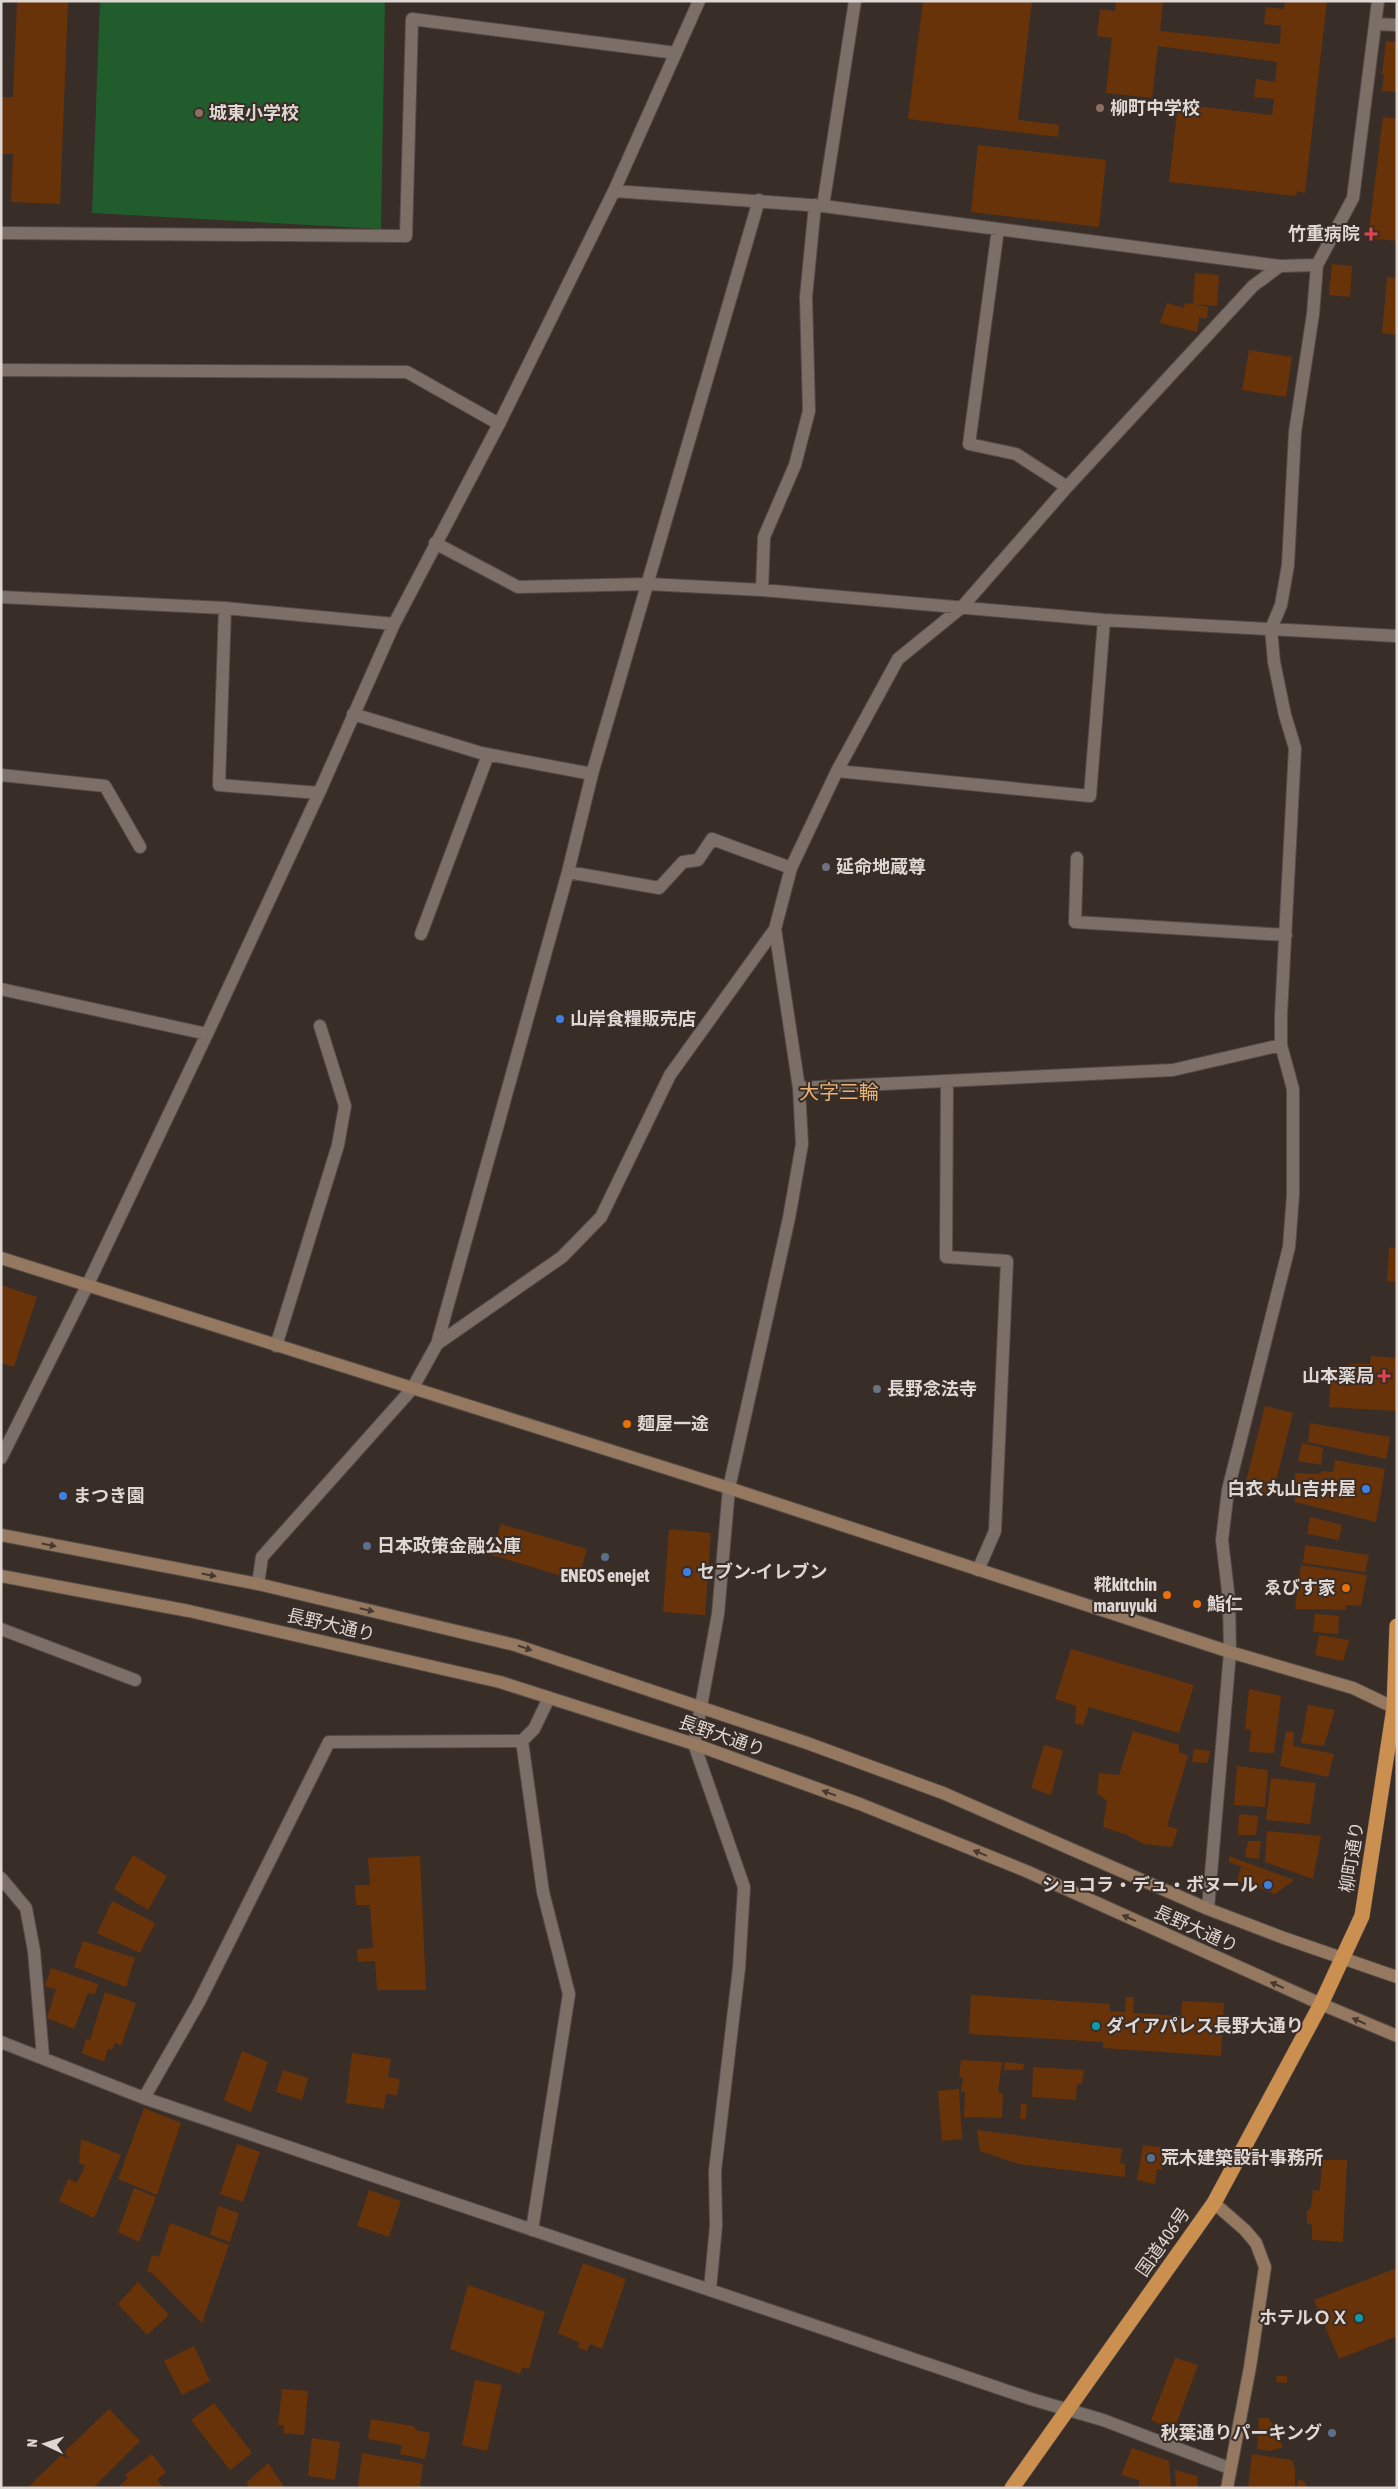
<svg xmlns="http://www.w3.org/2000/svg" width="1398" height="2489" font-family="'Asap Condensed','Noto Sans JP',sans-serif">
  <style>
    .green { fill: #215c2d }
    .building { fill: #69330a }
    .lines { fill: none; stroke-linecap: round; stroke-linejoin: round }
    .street-casing { stroke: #554b47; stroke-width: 14 }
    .secondary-casing { stroke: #554b47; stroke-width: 14 }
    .highway-casing { stroke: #554b47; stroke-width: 16 }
    .street { stroke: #7c6f68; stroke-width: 12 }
    .secondary { stroke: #947960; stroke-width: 12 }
    .highway { stroke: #cb8f4f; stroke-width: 15 }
    .oneway { fill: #473830 }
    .education-dot { fill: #8d6e63; stroke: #392d27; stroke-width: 2 }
    .health-dot { fill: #e0444e; stroke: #392d27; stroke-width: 2 }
    .worship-dot { fill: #6b7280; stroke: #392d27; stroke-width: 2 }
    .shop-dot { fill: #3f7fe0; stroke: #392d27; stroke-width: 2 }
    .food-dot { fill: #e8710a; stroke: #392d27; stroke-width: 2 }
    .service-dot { fill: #5c6f8a; stroke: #392d27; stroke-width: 2 }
    .culture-dot { fill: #0f9aa8; stroke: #392d27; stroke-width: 2 }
    .labels { text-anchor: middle; stroke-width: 4; stroke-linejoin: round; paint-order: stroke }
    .poi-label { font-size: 18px; font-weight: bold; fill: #dfd7d3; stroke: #392d27; text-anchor: start }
    .street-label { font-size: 18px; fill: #dfd7d3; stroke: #392d27 }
    .quarter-label { font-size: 20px; fill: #e9b276; stroke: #392d27 }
  </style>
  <rect width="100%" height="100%" fill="#392d27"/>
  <!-- green -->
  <path class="green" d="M100 1H385L381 229 92 213Z"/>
  <!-- building -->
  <path class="building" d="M17 1H68L60 204 11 202 13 154H1V97H13Z
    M923 1H1032L1018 120 1059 125 1058 137 908 119Z
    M1116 1H1163L1160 31 1280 44 1281 26 1264 24 1266 7 1284 9 1285 1H1327L1305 193 1297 191 1296 196 1169 182 1178 104 1272 115 1274 99 1254 97 1256 79 1275 82 1277 62 1158 46 1152 98 1106 93 1112 38 1097 36 1100 9 1115 11Z
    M1386 41 1397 42V92L1382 91 1384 74H1382Z
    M1383 117 1397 119V241L1368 238Z
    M978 145 1106 160 1099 227 971 212Z
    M1332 264 1352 266 1350 297 1329 295Z
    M1195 273 1219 275 1217 306 1195 304 1208 307 1207 318H1199L1197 332 1160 323 1167 303 1183 308 1186 303 1193 304Z
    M1387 277 1397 278V335L1382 333Z
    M1249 350 1292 357 1286 397 1242 390Z
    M1389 1247 1397 1249V1282L1387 1281Z
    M1 1285 37 1297 14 1367 1 1363Z
    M1371 1356 1397 1358 1396 1411 1329 1407 1332 1367H1349L1350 1364H1370Z
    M1265 1406 1293 1413 1272 1497 1244 1489Z
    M1310 1423 1390 1437 1386 1459 1308 1442Z
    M1302 1443 1323 1448 1321 1465 1298 1461Z
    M1335 1460 1385 1469 1376 1522 1295 1502V1473L1321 1474V1471L1333 1472Z
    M1310 1517 1342 1525 1339 1540 1307 1534Z
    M501 1524 587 1549 578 1581 492 1555Z
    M669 1529 711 1533 705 1615 663 1612Z
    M1305 1545 1369 1555 1365 1572 1303 1563Z
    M1301 1565 1367 1575 1361 1606 1346 1605V1610L1295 1609Z
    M1315 1614 1339 1616 1338 1634 1313 1632Z
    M1319 1635 1349 1640 1343 1661 1315 1655Z
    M1071 1649 1194 1685 1179 1733 1089 1707 1083 1725 1075 1724 1076 1706 1055 1699Z
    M1249 1689 1281 1696 1274 1753 1249 1752 1251 1730 1245 1729Z
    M1308 1705 1335 1710 1324 1746 1301 1743Z
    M1133 1731 1179 1745V1752L1188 1756 1167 1826 1178 1829 1172 1847 1144 1844 1127 1835 1103 1827 1107 1801 1097 1793 1099 1773 1119 1775Z
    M1286 1731 1294 1732 1293 1746 1334 1754 1328 1777 1280 1766Z
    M1044 1745 1063 1750 1051 1795 1031 1788Z
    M1194 1749 1211 1751 1207 1763 1192 1762Z
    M1237 1766 1268 1770 1265 1807 1234 1805Z
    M1271 1778 1316 1783 1310 1824 1266 1820Z
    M1239 1814 1258 1816 1256 1835H1238Z
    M1267 1831 1321 1836 1313 1879 1265 1862Z
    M1248 1841H1261L1259 1859 1245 1857Z
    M133 1855 167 1876 148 1910 114 1889Z
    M420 1856 426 1990H377L375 1961 358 1962 357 1949 373 1948 370 1905H356L355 1885H370L368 1858Z
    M1229 1856 1294 1880 1275 1894 1237 1881 1241 1867 1281 1881 1229 1862Z
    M112 1901 155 1923 140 1953 97 1933Z
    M83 1941 135 1958 126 1987 74 1967Z
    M51 1968 98 1984 95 1994 88 1993 74 2029 47 2018 56 1989 45 1986Z
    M105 1992 136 2003 121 2046 115 2043 112 2050 108 2049 104 2062 82 2053 86 2039 90 2040Z
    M971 1995 1110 2004V2011L1125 2012 1126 1997H1134L1133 2013 1181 2016 1182 2001 1224 2003 1221 2056 1103 2048V2042L969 2034Z
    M242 2051 268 2062 251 2112 224 2100Z
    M352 2053 391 2059 388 2077 400 2079 397 2095 386 2094 384 2109 346 2103Z
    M961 2060 1002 2062 998 2092 1003 2094 1002 2118 964 2117 965 2092H961L963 2078 959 2077Z
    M1005 2062 1024 2064 1023 2070H1004Z
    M1033 2067 1084 2070 1082 2084 1077 2083 1076 2100 1032 2097Z
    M283 2070 308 2078 302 2100 276 2092Z
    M959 2089 962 2139 942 2141 938 2091Z
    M1021 2104H1027L1026 2119H1020Z
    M144 2108 181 2123 157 2195 118 2179Z
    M977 2130 1122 2149 1120 2163 1125 2164V2177L1018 2164 980 2151Z
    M81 2139 121 2155 94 2218 59 2201 68 2179 77 2183 85 2166 79 2163Z
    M237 2144 260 2152 243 2202 220 2194Z
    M1143 2145 1168 2148 1162 2170 1157 2169 1155 2184 1137 2180Z
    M1322 2160H1347L1343 2242 1312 2240V2225L1307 2223V2211L1311 2207 1313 2190 1320 2191Z
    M134 2188 156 2197 139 2242 118 2232Z
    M369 2190 401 2201 389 2237 357 2226Z
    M218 2206 239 2213 230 2242 210 2235Z
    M170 2223 229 2245 202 2323 153 2274 147 2271 152 2255 159 2257Z
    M583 2263 626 2279 602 2349 590 2344 587 2351 577 2347 580 2343 558 2333Z
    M1397 2268V2336L1339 2359 1314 2300Z
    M138 2282 169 2315 147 2335 118 2304Z
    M468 2285 545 2312 529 2369 523 2367 520 2374 450 2349Z
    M194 2346 210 2381 182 2395 164 2361Z
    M1175 2358 1198 2365 1174 2430 1151 2420Z
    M1277 2376H1287V2383L1276 2382Z
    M475 2380 502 2385 487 2451 462 2445Z
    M282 2389 308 2391 304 2435 284 2433V2425H278Z
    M214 2403 252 2453 230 2470 191 2420Z
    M109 2409 140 2441 93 2488H27Z
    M1259 2418H1269L1283 2447 1270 2451 1257 2449Z
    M371 2419 413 2426 416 2430 430 2433 425 2459 400 2454 402 2445 368 2439Z
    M312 2438 340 2442 335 2480 308 2476Z
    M1132 2448 1169 2461 1171 2488H1139V2480L1121 2475Z
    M362 2453 423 2464 420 2488 358 2487Z
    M152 2454 166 2472 157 2480 164 2488H117L128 2478 125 2475Z
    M1252 2454 1292 2460 1295 2469V2488H1248Z
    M268 2463 285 2488H250L246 2483Z
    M1175 2470 1197 2476 1198 2488H1176Z
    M1298 2480 1304 2481 1307 2488 1297 2487Z"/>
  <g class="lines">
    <!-- street casing -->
    <g class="street-casing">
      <path id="street" d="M1376 24 1397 25
        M614 191 823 206 1280 266 1317 265
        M823 206 855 1
        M998 229 969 444 1016 454 1067 487
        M1 233 406 236 412 19 676 53
        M1 370 407 372 499 424
        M435 543 518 587 648 584 762 590 1104 620 1397 636
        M762 590 764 537 795 465 809 411 806 297 815 205
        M1 597 225 608 394 624
        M225 608 219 785 319 793
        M353 714 481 753 592 774
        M837 771 1090 796 1104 620
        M1 775 105 786 140 847
        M1077 858 1075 922 1286 935
        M568 872 659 888 683 862 698 860 712 839 791 868
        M421 934 488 755
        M1 989 207 1034
        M947 1081 946 1257 1007 1261 995 1531 978 1570
        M799 1088 1173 1070 1281 1045
        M437 1344 562 1257 601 1217 670 1075 775 929 791 868 837 771 898 659 962 607 1067 487 1241 299 1253 286 1280 266
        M276 1346 338 1145 345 1106 320 1026
        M1 1458 87 1286 207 1034 319 793 394 624 499 424 614 191 699 1
        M258 1584 262 1557 412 1389 437 1344 568 872 592 774 759 200
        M1 1629 135 1680
        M522 1741 543 1892 569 1994 532 2230
        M1 1878 26 1908 34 1951 43 2057
        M1208 1909 1230 1652 1229 1600 1222 1540 1228 1490 1289 1247 1293 1195V1089L1281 1045V1015L1295 748 1285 715 1274 662 1271 629 1281 605 1288 565 1295 432 1313 314 1317 265 1353 198 1378 1
        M1 2042 144 2098 1031 2399 1103 2420 1229 2468
        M144 2098 199 2002 329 1742 522 1741 534 1729 549 1698
        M710 2289 716 2226 715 2171 739 1968 744 1887 694 1744 718 1614 729 1488 789 1218 802 1144 799 1088 775 929"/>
    </g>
    <!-- secondary casing -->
    <g class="secondary-casing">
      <path id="secondary" d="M1 1258 729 1488 1230 1652 1353 1688 1397 1709
        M1 1535 258 1584 515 1645 807 1743 943 1793 1208 1909 1284 1938 1397 1977
        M1 1576 189 1611 500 1682 694 1744 860 1804 1026 1871 1321 2004 1397 2036
        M1214 2203 1245 2230 1256 2243 1265 2267 1250 2367 1227 2488"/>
    </g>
    <!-- highway casing -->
    <g class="highway-casing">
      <path id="highway" d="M1012 2488 1214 2203 1321 2004 1362 1916 1394 1708 1397 1626"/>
    </g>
    <!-- street -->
    <use href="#street" class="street"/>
    <!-- secondary -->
    <use href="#secondary" class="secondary"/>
    <!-- highway -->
    <use href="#highway" class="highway"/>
  </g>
  <!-- one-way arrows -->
  <defs><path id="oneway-solid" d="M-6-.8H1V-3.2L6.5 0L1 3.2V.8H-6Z" transform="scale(1.25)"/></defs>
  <g class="oneway">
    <use href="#oneway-solid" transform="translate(49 1545) rotate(11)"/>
    <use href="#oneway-solid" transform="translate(209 1575) rotate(11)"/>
    <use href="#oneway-solid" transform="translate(367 1610) rotate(13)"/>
    <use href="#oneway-solid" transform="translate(525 1648) rotate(19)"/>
    <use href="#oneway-solid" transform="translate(829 1793) rotate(-160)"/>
    <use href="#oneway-solid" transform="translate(980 1853) rotate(-158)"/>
    <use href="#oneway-solid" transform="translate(1129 1918) rotate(-156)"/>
    <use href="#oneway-solid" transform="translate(1277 1985) rotate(-156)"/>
    <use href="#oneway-solid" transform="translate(1359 2021) rotate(-156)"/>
  </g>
  <!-- markers -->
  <g class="education-dot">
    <circle cx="1100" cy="108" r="5"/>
    <circle cx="199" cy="113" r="5"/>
  </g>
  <g class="health-dot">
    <path d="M1368.5 226.5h5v5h5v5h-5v5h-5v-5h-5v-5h5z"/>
    <path d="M1381.5 1368.5h5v5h5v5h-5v5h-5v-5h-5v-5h5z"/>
  </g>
  <g class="worship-dot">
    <circle cx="826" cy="867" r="5"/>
    <circle cx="877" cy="1389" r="5"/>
  </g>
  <g class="shop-dot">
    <circle cx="560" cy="1019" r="5"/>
    <circle cx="1366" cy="1489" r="5"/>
    <circle cx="63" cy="1496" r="5"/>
    <circle cx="687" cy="1572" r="5"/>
    <circle cx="1268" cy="1885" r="5"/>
  </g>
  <g class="food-dot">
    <circle cx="627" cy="1424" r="5"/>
    <circle cx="1346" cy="1588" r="5"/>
    <circle cx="1167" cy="1595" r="5"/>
    <circle cx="1197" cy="1604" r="5"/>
  </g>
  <g class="service-dot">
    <circle cx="367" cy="1546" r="5"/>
    <circle cx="605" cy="1557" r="5"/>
    <circle cx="1151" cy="2158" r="5"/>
    <circle cx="1332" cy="2433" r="5"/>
  </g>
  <g class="culture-dot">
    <circle cx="1096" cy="2026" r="5"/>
    <circle cx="1359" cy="2318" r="5"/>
  </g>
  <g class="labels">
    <!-- poi labels -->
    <g class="poi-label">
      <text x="1110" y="114">柳町中学校</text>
      <text x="209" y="119">城東小学校</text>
      <text x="1360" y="240" text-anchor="end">竹重病院</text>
      <text x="836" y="873">延命地蔵尊</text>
      <text x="570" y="1025">山岸食糧販売店</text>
      <text x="1374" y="1382" text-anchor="end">山本薬局</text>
      <text x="887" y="1395">長野念法寺</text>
      <text x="637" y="1430">麺屋一途</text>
      <text x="1356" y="1495" text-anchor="end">白衣 丸山吉井屋</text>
      <text x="73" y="1502">まつき園</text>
      <text x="377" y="1552">日本政策金融公庫</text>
      <text x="697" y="1578">セブン-イレブン</text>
      <text x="605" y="1582" text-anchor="middle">ENEOS enejet</text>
      <text x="1157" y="1591" text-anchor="end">糀kitchin<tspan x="1157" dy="21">maruyuki</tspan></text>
      <text x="1336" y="1594" text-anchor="end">ゑびす家</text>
      <text x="1207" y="1610">鮨仁</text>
      <text x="1258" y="1891" text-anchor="end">ショコラ・デュ・ボヌール</text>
      <text x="1106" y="2032">ダイアパレス長野大通り</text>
      <text x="1161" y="2164">荒木建築設計事務所</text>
      <text x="1349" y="2324" text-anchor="end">ホテルＯＸ</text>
      <text x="1322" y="2439" text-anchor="end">秋葉通りパーキング</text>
    </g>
    <!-- street labels -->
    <g class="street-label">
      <text transform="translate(331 1625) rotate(13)" y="6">長野大通り</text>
      <text transform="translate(722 1736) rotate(19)" y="6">長野大通り</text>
      <text transform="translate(1352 1857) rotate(-81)" y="6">柳町通り</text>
      <text transform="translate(1196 1929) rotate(24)" y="6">長野大通り</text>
      <text transform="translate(1163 2242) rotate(-55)" y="6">国道406号</text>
    </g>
    <!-- quarter labels -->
    <g class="quarter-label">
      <text x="839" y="1099">大字三輪</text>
    </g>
  </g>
  <!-- border -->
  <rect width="1398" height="2489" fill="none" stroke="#dfd7d3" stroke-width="5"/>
  <!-- north arrow -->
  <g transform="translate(45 2444) rotate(274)" stroke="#392d27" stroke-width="4" paint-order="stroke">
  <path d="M0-4L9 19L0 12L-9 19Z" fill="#dfd7d3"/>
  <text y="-8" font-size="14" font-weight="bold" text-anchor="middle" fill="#dfd7d3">N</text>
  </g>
</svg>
